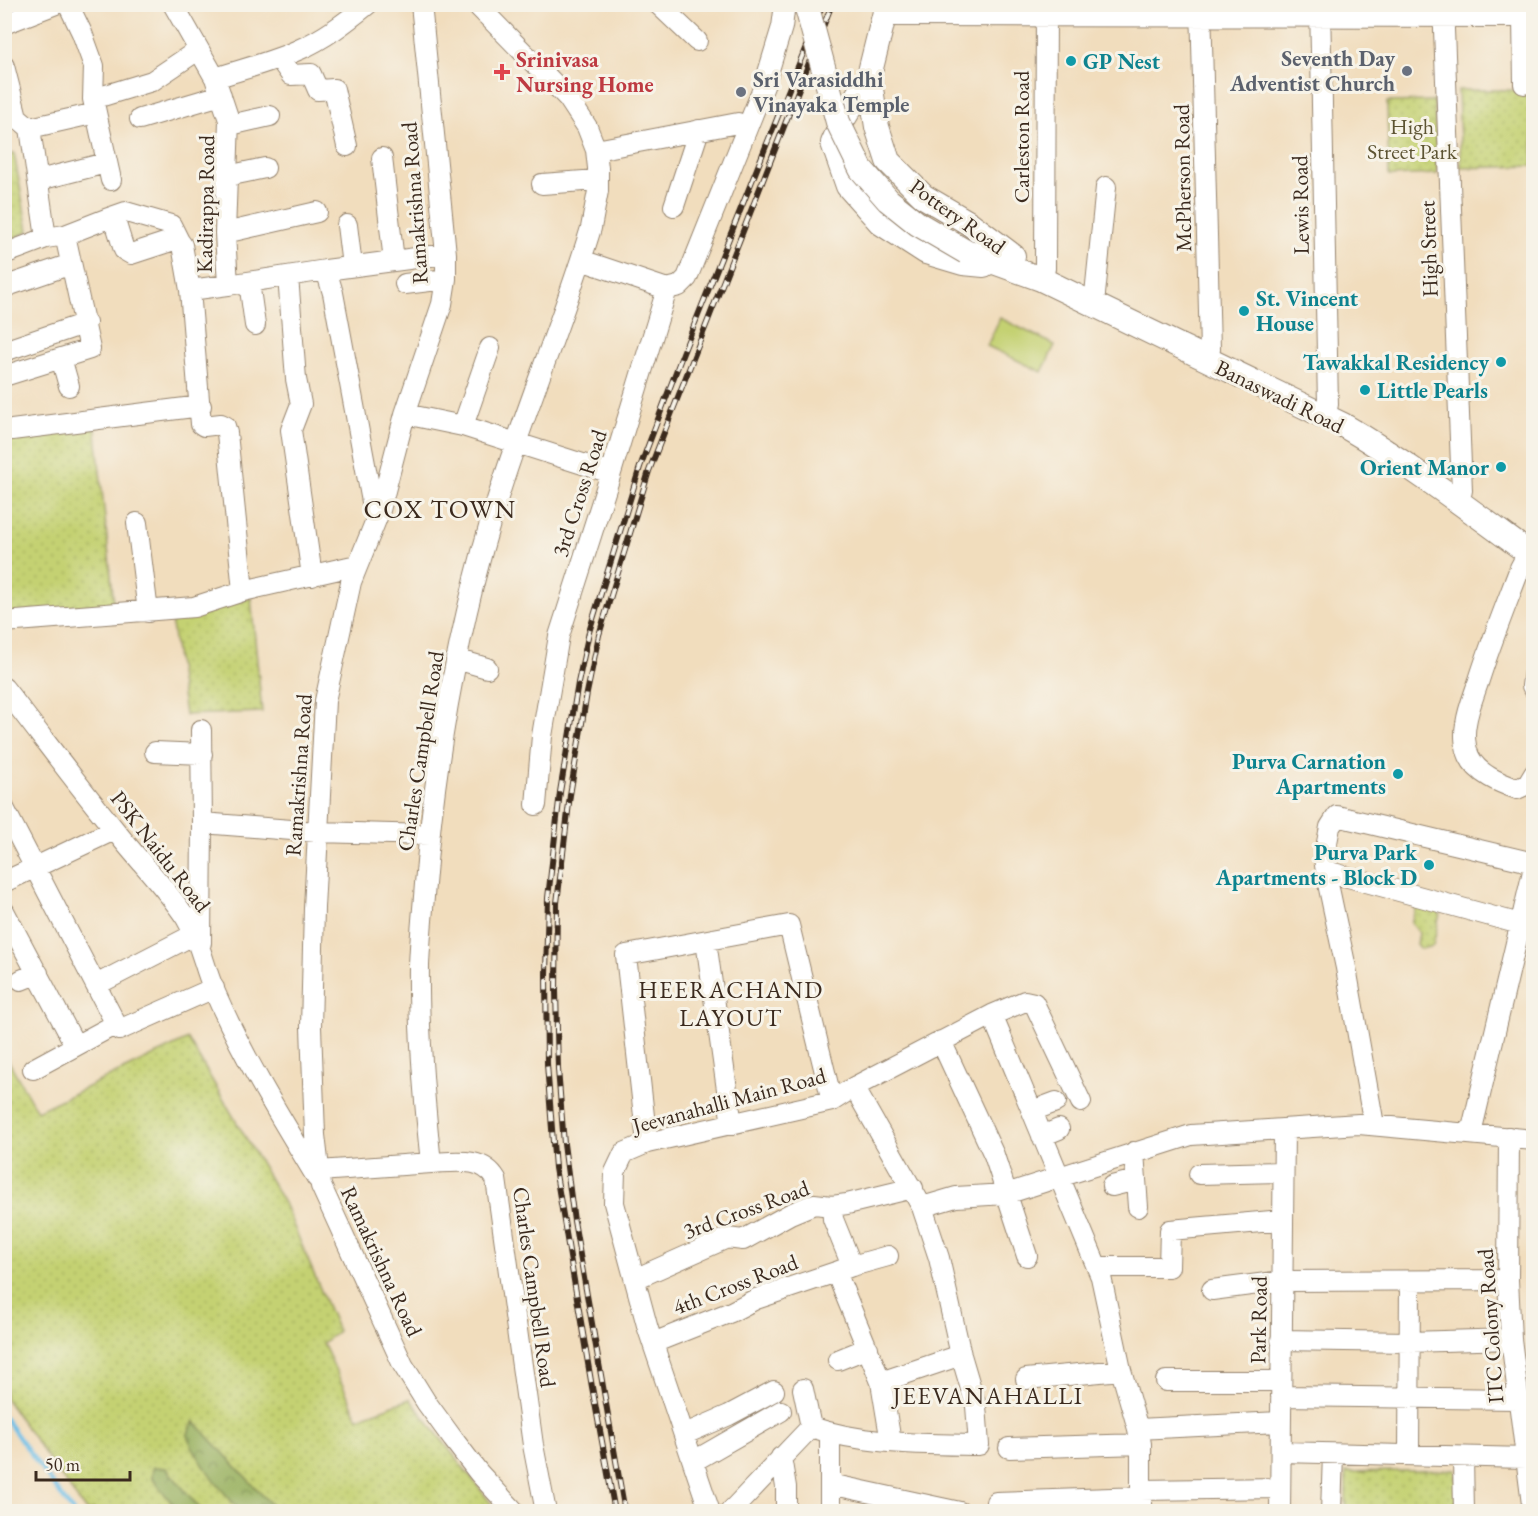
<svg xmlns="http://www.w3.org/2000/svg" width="1538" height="1516" font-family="'EB Garamond',serif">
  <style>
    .grass { fill: url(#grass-dots); stroke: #807e48; stroke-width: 1.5 }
    .forest { fill: url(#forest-crowns); stroke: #6b6e41; stroke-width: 1.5 }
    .garden { fill: #c4d172; stroke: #807e48; stroke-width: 1.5 }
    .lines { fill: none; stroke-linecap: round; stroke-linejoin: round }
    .stream { stroke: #6cbfe8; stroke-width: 4 }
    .minor-casing { stroke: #96846e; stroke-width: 22 }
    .major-casing { stroke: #96846e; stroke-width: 26 }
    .minor { stroke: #fff; stroke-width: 20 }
    .major { stroke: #fff; stroke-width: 24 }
    .rail-casing { stroke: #3b2a1e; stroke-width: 6 }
    .rail { stroke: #f7f3e8; stroke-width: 4; stroke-dasharray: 11; stroke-linecap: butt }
    .major-bridge-casing { stroke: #96846e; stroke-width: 26; stroke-linecap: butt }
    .major-bridge { stroke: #fff; stroke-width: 24 }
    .culture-dot { fill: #0f9aa8; stroke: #f7f3e8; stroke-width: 2 }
    .worship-dot { fill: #6b7280; stroke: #f7f3e8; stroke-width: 2 }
    .health-dot { fill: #e0444e; stroke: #f7f3e8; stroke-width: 2 }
    .labels { text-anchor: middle; stroke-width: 6; stroke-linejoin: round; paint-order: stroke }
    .worship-label { font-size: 22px; font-weight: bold; fill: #5b616d; stroke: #f7f3e8; text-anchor: end }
    .health-label { font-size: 22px; font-weight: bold; fill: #be3a42; stroke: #f7f3e8; text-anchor: start }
    .culture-label { font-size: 22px; font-weight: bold; fill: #0d838f; stroke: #f7f3e8; text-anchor: end }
    .park-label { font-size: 22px; fill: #5d5433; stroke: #f7f3e8 }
    .street-label { font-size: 22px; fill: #3b2a1e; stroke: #f7f3e8 }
    .neighbourhood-label { font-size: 24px; letter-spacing: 1.5px; fill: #3b2a1e; stroke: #f7f3e8 }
    .quarter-label { font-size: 26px; letter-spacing: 1.5px; fill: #3b2a1e; stroke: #f7f3e8 }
  </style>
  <defs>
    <pattern id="grass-dots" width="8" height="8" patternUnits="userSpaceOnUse" patternTransform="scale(1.5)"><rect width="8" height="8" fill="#c4d172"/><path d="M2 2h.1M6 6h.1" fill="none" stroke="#a9b462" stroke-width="1.8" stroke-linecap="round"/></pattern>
    <pattern id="forest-crowns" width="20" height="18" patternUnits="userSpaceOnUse" patternTransform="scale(1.5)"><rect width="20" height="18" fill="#9bb364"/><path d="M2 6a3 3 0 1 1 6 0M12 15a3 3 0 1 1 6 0" fill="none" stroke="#809252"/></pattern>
  </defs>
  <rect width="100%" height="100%" fill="#f7f3e8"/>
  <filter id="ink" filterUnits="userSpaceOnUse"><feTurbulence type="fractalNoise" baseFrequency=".0167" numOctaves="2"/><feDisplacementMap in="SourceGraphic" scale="12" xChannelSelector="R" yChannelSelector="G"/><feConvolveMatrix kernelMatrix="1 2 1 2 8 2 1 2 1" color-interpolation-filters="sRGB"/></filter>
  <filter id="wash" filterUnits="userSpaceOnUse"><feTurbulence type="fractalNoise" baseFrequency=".008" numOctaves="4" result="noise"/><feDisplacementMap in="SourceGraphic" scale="24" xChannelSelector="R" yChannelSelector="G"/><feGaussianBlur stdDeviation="1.35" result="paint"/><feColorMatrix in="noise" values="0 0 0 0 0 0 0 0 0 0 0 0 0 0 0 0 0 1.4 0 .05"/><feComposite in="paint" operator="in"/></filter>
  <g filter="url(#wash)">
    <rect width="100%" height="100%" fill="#f1ddbd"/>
    <!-- grass -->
    <path class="grass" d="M1458 90H1533V166L1461 168Z
      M1434 101 1437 174 1389 176 1387 102Z
      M14 153 28 231 5 243V158Z
      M4 419 11 437 95 424 114 604 5 615Z
      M251 598 262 712 185 715 171 618Z
      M1418 904 1441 909 1433 946 1421 949 1417 944 1419 933 1411 922Z
      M188 1039 284 1203 338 1331 323 1343 358 1418 410 1399 497 1511H86L5 1398 4 1053 37 1111Z
      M1456 1470 1457 1511H1346V1472Z"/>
    <!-- forest -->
    <path class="forest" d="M194 1421 277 1511H241C219 1489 201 1465 187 1436Z
      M153 1467 166 1468 202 1511H178L152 1478Z"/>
    <!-- garden -->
    <path class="garden" d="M1000 318 1055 345 1042 372 987 346Z"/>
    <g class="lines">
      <!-- stream -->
      <path class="stream" d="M4 1417 73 1512"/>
    </g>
  </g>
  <g filter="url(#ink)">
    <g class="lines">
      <!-- minor casing -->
      <g class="minor-casing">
        <path id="minor" d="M68 4 82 33 94 66 93 99 111 180
          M173 4 215 78 229 120 225 233 228 285 326 270 333 293 373 507 380 510
          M421 4 446 254V279L442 304 405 414 380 510 351 582 325 701 314 908 311 1027 315 1135 321 1186 403 1365 426 1402 453 1439 479 1473 515 1512
          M476 4 568 98 587 127 596 150 598 168V191L591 228C561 327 520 421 491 520 456 639 435 761 425 884 423 911 420 939 419 966 418 1032 424 1098 431 1163 454 1162 483 1156 496 1179L533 1445 546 1512
          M658 4 697 41
          M1201 4 1210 350
          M1320 4 1328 405
          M1443 4 1462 491
          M883 16 1534 17
          M1523 18 1524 84
          M4 24 56 4
          M279 58 291 75 311 74 318 90 334 89 347 146
          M4 66 17 117 30 128 46 238
          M215 78C243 69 272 62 298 50 324 39 346 22 368 4
          M93 99 152 81 198 50
          M140 119 221 95
          M230 125 270 116
          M30 128 96 113
          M596 150 738 123
          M382 158 394 261
          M227 176 265 168
          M39 180 106 163
          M542 184 598 180
          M674 206 699 130
          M106 219 126 212 171 225 179 241
          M347 225 352 266
          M225 233 317 212
          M4 254 46 238 65 235 106 219 116 224 124 250 131 254 174 240 179 241 182 245 190 290 228 285
          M581 260 667 289
          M1045 269 1046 4
          M326 270 446 254
          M288 276 296 379 301 404 291 430 312 576
          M249 282 255 325
          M405 284 446 279
          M4 287 71 264
          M667 289 679 286 687 278 764 86 782 27 785 4
          M190 290 201 424 204 426 221 424 225 426 227 433 243 591
          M1095 294 1106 187
          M4 351 86 323
          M61 358 69 386
          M4 376 90 349 65 235
          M405 414 463 426 611 473
          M463 426 490 348
          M4 431 201 406
          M137 523 148 612
          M1528 553 1520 568C1506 605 1491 642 1479 680 1474 695 1468 709 1466 724 1464 734 1465 747 1469 756 1477 774 1500 783 1517 789L1528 784 1534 774
          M4 622 194 607 243 591 357 565
          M456 659 487 668
          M1534 671 1532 686 1534 689
          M4 688C41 735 76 783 114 829 137 859 165 886 186 918 201 943 203 964 214 990 242 1055 280 1117 317 1178
          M201 730 202 823 317 832 429 835
          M155 752 202 754
          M536 805 542 736 559 636 611 473 667 289
          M4 808 119 1030 214 988
          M1326 871 1520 924
          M4 882 114 830
          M4 911 75 1045
          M706 941 732 1125
          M201 943 202 823
          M21 980 38 973
          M96 985 195 934
          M992 1015 1025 1001 1034 1003 1081 1102
          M941 1041 994 1155 1027 1256
          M33 1069 116 1024
          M1032 1111 1056 1102
          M1374 1125 1346 968 1327 879 1324 858 1330 827 1337 816 1534 863
          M1471 1133 1534 867
          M1042 1136 1059 1129
          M1509 1137 1508 1280 1511 1339 1533 1512
          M647 1143 626 955 789 925 832 1101
          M1134 1152 1138 1207
          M319 1171 431 1163
          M1199 1174 1283 1172
          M1112 1186 1136 1180
          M832 1206 833 1219 852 1266 836 1272 881 1382 891 1442
          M922 1207 956 1197 1006 1194 1191 1135 1359 1124 1534 1140
          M852 1266 888 1256
          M1097 1267H1169L1170 1230 1283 1220
          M635 1279 727 1238 743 1240 790 1214 814 1204 832 1206 847 1204 913 1188
          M1212 1290 1282 1281 1508 1280
          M1281 1340 1409 1342 1511 1339
          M653 1343 731 1312 756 1299 836 1272
          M838 1360 868 1348
          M1026 1379 1121 1370
          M1166 1381H1281
          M881 1382 961 1355
          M803 1389 811 1427
          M1281 1396 1517 1399
          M1138 1429 1280 1422
          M830 1433V1512
          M685 1434 729 1415 774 1391
          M1009 1448 1141 1444
          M1281 1452 1526 1458
          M1409 1455 1410 1281
          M781 1457 786 1487V1512
          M1463 1457 1464 1512
          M694 1461 781 1411
          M830 1484 960 1512
          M1141 1490 1280 1488
          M710 1512 648 1329 614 1203 615 1172 624 1153 647 1143 832 1101 854 1087 992 1015 1101 1277 1121 1370 1138 1429 1141 1444V1512
          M730 1512 811 1427C865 1445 922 1444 979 1445L976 1406 961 1355 939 1258 922 1207 854 1087
          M995 1512 996 1502 1141 1497
          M1280 1512 1284 1129
          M1331 1512 1333 1454"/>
      </g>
      <!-- major casing -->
      <g class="major-casing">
        <path id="major" d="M887 4 869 76 844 118 833 143 848 186 881 223 926 252 963 263 984 265
          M869 76 877 127 888 161 923 196 969 223 1013 256
          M966 252 1041 279 1343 425C1410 464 1471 511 1534 557"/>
      </g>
      <!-- minor -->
      <use href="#minor" class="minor"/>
      <!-- major -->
      <use href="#major" class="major"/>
      <!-- rail casing -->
      <g class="rail-casing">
        <path id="rail" d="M615 1512 592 1387 555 1168 547 1064 546 974 548 898 560 792 578 683 589 632 640 467 683 353 823 4
          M625 1512 574 1221 564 1144 558 1069 556 991 557 903 570 795 587 693 599 635 649 471 832 4"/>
      </g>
      <!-- rail -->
      <use href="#rail" class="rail"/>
      <!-- major-bridge casing -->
      <g class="major-bridge-casing">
        <path id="major-bridge" d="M806 4 838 122 861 169 888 200 918 224 966 252"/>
      </g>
      <!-- major-bridge -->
      <use href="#major-bridge" class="major-bridge"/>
    </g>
  </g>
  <!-- markers -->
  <g class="culture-dot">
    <circle cx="1071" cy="61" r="6"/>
    <circle cx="1244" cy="311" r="6"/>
    <circle cx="1501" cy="362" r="6"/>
    <circle cx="1365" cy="390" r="6"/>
    <circle cx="1501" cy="467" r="6"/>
    <circle cx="1398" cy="774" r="6"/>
    <circle cx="1429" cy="865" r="6"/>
  </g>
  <g class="worship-dot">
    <circle cx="1407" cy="71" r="6"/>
    <circle cx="741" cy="92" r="6"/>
  </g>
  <path class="health-dot" d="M499 63h6v6h6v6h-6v6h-6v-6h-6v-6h6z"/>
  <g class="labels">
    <!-- worship labels -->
    <g class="worship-label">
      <text x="1395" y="66">Seventh Day<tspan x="1395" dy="25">Adventist Church</tspan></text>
      <text x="753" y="87" text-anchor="start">Sri Varasiddhi<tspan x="753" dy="25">Vinayaka Temple</tspan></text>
    </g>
    <!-- health labels -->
    <g class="health-label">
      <text x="516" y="67">Srinivasa<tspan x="516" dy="25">Nursing Home</tspan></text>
    </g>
    <!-- culture labels -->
    <g class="culture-label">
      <text x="1083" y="69" text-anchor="start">GP Nest</text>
      <text x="1256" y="306" text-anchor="start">St. Vincent<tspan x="1256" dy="25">House</tspan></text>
      <text x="1489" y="370">Tawakkal Residency</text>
      <text x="1377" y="398" text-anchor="start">Little Pearls</text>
      <text x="1489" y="475">Orient Manor</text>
      <text x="1386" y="769">Purva Carnation<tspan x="1386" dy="25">Apartments</tspan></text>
      <text x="1417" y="860">Purva Park<tspan x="1417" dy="25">Apartments - Block D</tspan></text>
    </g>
    <!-- park labels -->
    <g class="park-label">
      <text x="1412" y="134">High<tspan x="1412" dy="25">Street Park</tspan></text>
    </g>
    <!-- street labels -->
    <g class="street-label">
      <text transform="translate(1021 137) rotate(-90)" y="8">Carleston Road</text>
      <text transform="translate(1182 178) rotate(-91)" y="8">McPherson Road</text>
      <text transform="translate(414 203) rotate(-94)" y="8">Ramakrishna Road</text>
      <text transform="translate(205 204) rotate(-89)" y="8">Kadirappa Road</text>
      <text transform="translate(1300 205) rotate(-91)" y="8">Lewis Road</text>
      <text transform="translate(958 216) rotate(36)" y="8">Pottery Road</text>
      <text transform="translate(1428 249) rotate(-92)" y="8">High Street</text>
      <text transform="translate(1280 396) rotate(26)" y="8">Banaswadi Road</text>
      <text transform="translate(579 493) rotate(-72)" y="8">3rd Cross Road</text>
      <text transform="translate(420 751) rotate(-81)" y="8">Charles Campbell Road</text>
      <text transform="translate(298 775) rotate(-86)" y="8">Ramakrishna Road</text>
      <text transform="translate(161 851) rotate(52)" y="8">PSK Naidu Road</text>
      <text transform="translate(729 1100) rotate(-15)" y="8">Jeevanahalli Main Road</text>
      <text transform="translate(746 1209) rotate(-20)" y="8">3rd Cross Road</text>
      <text transform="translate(382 1261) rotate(65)" y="8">Ramakrishna Road</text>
      <text transform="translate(735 1284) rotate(-21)" y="8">4th Cross Road</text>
      <text transform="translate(535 1287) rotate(82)" y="8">Charles Campbell Road</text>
      <text transform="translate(1258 1320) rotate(-89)" y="8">Park Road</text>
      <text transform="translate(1490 1326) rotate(-94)" y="8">ITC Colony Road</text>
    </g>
    <!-- neighbourhood labels -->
    <g class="neighbourhood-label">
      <text x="731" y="998">HEERACHAND<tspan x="731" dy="28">LAYOUT</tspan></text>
      <text x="988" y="1404">JEEVANAHALLI</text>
    </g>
    <!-- quarter labels -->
    <g class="quarter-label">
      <text x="440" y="518">COX TOWN</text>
    </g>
  </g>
  <!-- margin -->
  <rect width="1538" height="1516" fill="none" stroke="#f7f3e8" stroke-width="24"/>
  <!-- scale -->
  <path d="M36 1471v9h94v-9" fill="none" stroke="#3b2a1e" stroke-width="3"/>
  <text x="45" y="1471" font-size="18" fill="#3b2a1e" stroke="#f7f3e8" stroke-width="4.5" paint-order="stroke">50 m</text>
</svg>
